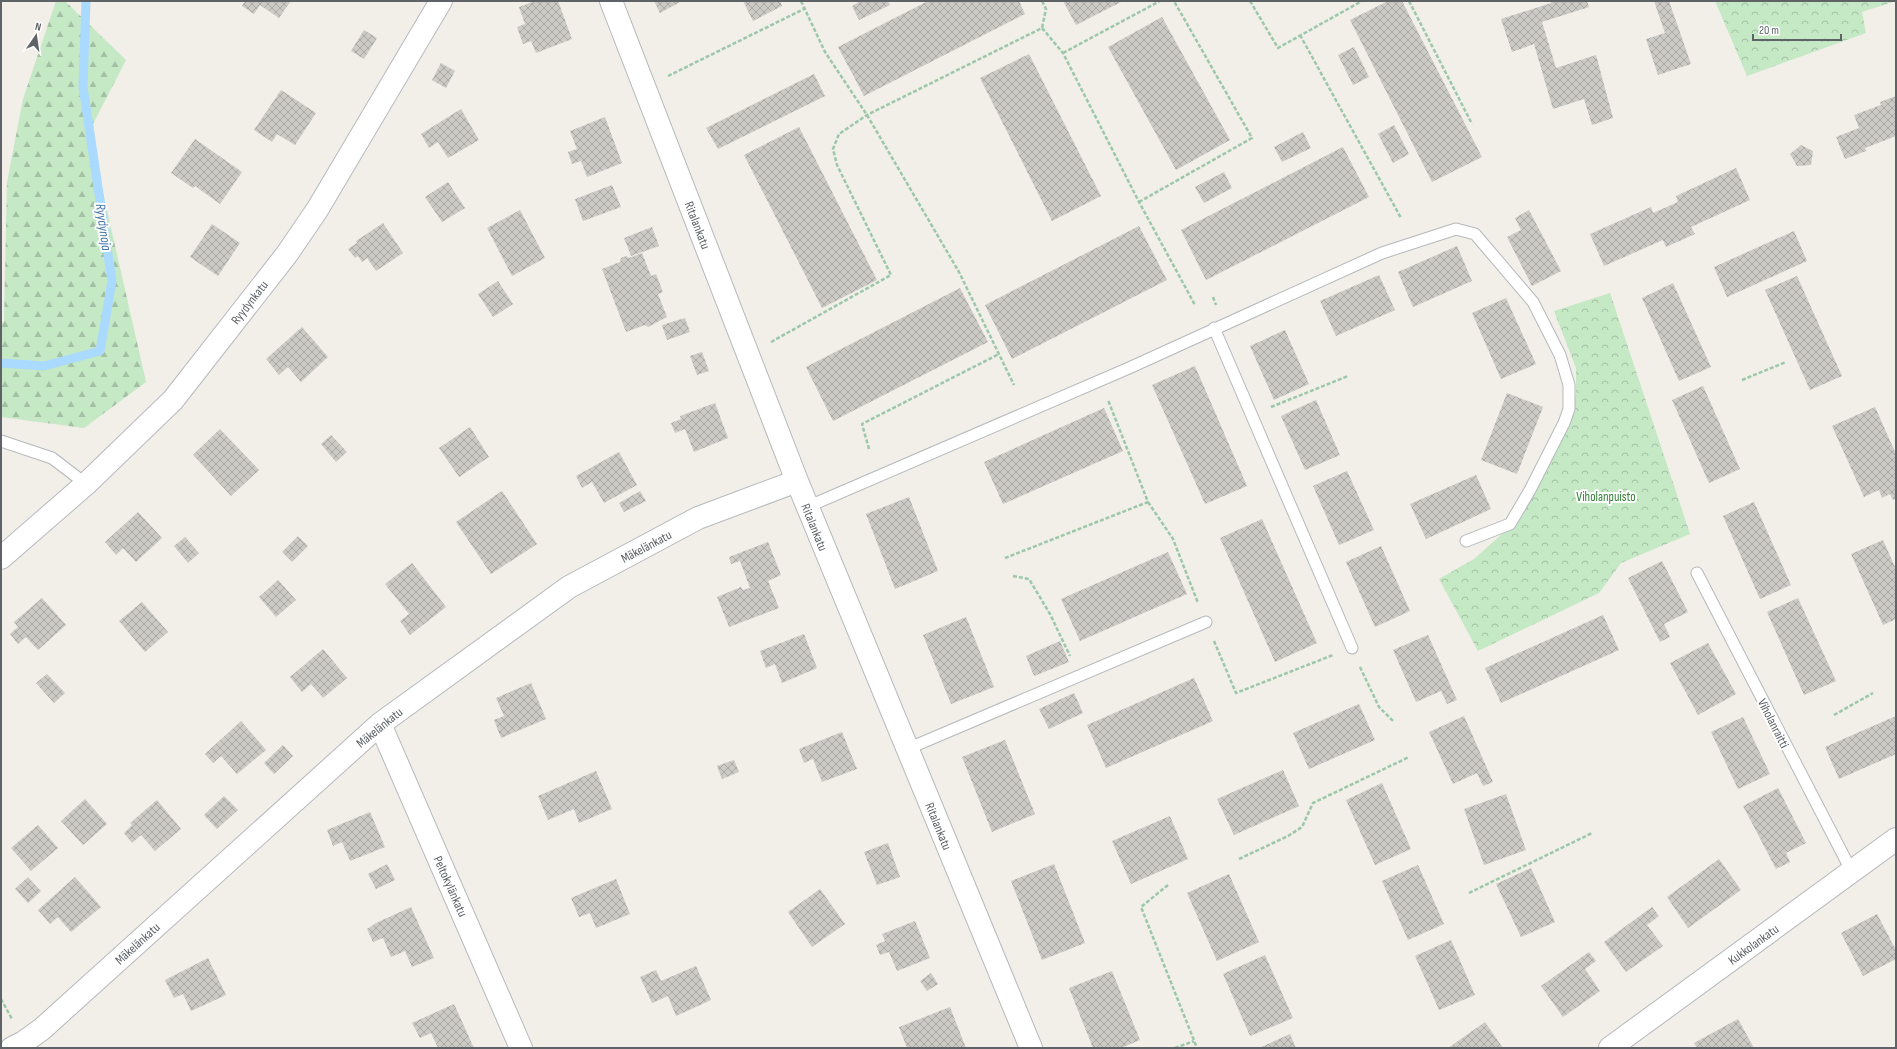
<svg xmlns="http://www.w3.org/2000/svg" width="1897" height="1049" font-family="'Sofia Sans Condensed',sans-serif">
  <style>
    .forest { fill: url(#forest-firs) }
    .park { fill: url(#park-crowns) }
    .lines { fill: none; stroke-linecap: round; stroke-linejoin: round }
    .stream { stroke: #aadaff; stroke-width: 9 }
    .building { fill: url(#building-cross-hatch) }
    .lane-casing { stroke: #b5b8bc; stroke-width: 13 }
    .street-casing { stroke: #b5b8bc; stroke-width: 24 }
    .secondary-casing { stroke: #b6babf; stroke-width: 24 }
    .path { stroke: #9cc7a9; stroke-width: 2.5; stroke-dasharray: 4 2; stroke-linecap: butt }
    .lane { stroke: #fff; stroke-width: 11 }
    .street { stroke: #fff; stroke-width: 22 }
    .secondary { stroke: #fff; stroke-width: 22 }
    .labels { text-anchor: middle; stroke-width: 4; stroke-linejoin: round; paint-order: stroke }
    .street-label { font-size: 13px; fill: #5f6368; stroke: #fff }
    .park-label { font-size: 13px; fill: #348238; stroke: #fff }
    .water-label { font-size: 14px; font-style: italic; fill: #4174aa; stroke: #fff }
  </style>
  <defs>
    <pattern id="forest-firs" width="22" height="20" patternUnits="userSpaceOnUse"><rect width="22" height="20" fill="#c5e8c5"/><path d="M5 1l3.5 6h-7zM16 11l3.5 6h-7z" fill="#a3c0a4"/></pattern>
    <pattern id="park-crowns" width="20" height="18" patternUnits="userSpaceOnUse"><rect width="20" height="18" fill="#c5e8c5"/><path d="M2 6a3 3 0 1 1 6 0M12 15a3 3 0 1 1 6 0" fill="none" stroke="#a3c0a4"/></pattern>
    <pattern id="building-cross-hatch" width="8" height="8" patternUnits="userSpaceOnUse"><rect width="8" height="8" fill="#cccac5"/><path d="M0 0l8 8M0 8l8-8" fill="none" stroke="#a9a8a4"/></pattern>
  </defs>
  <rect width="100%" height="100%" fill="#f1efe8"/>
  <!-- forest -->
  <path class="forest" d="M56 1H65L126 60 93 124 101 184 146 382 84 428 1 417V323L4 322 7 182 23 99Z"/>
  <!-- park -->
  <path class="park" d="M1715 1H1896L1862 12 1866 33 1747 76Z
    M1610 293 1690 534 1621 563 1599 593 1478 651 1439 579 1474 559 1513 524 1573 414 1576 393V368L1554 311Z"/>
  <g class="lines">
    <!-- stream -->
    <path class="stream" d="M1 363 44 366 100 351 112 281 83 87 86 1"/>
  </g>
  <!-- building -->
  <path class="building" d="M245 1H291L279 18 260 5 254 14 242 6Z
    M535 1H558L572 39 536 53 531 41 523 44 517 27 525 24 519 7Z
    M654 1H682L660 13Z
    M743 1H780L782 6 753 21Z
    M861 1H888L890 5 859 20 852 6Z
    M928 1H1019L1025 14 864 96 838 47Z
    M1063 1H1123L1076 25Z
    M1388 1H1402L1482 157 1432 182 1350 20Z
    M1551 1H1587L1589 7 1542 22 1556 68 1596 55 1613 118 1592 125 1584 99 1553 109 1534 44 1512 52 1501 19 1551 3Z
    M1654 1H1669L1691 64 1658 75 1646 39 1665 33Z
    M1162 17 1230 140 1176 170 1108 47Z
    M364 30 377 38 364 59 351 51Z
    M1354 47 1369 77 1353 85 1338 55Z
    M1029 54 1101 196 1052 221 980 78Z
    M441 63 455 71 446 88 432 80Z
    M814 74 825 96 718 149 706 128Z
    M281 90 316 113 295 145 277 134 272 142 254 130Z
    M1896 96V136L1865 148 1866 151 1845 159 1836 137 1859 128 1854 115 1881 105 1880 102Z
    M461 109 479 140 448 158 438 142 429 148 421 134Z
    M605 117 622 163 587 177 581 161 572 164 568 152 577 149 570 131Z
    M1394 125 1409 154 1393 163 1378 134Z
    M799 127 877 280 822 308 744 155Z
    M1303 132 1311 148 1282 162 1274 147Z
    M195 139 242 172 220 204 195 186 193 188 171 173Z
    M1801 145 1813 151 1811 165 1797 166 1790 154Z
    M1343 147 1369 197 1206 280 1181 230Z
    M1736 168 1750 200 1691 227 1695 234 1666 247 1663 240 1604 266 1590 234 1651 207 1653 213 1678 202 1676 196Z
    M1224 172 1232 188 1204 203 1195 187Z
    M448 182 465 208 442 222 425 197Z
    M612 185 621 207 583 221 575 199Z
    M520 210 545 258 512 276 487 228Z
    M1529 210 1561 271 1532 286 1507 237 1521 230 1515 218Z
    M383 223 403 253 376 271 367 258 362 262 358 256 355 258 348 249 357 243 356 241Z
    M212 224 240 243 218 276 190 257Z
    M1139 226 1167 280 1012 359 985 305Z
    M652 227 659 246 631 256 624 238Z
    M1794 231 1807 261 1727 297 1714 267Z
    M1457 246 1472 281 1413 307 1398 272Z
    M642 253 651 276 656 274 663 292 658 294 667 317 648 327 645 325 626 332 602 269 620 262 621 258 626 256 629 258Z
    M1379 275 1395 310 1336 336 1320 301Z
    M1797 276 1842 376 1810 390 1765 290Z
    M498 281 513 304 493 317 478 294Z
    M1673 283 1711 367 1679 381 1642 298Z
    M960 288 988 342 833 421 806 367Z
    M1506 298 1536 364 1501 379 1472 313Z
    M685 318 690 332 667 340 662 325Z
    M302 327 328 357 301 382 288 367 279 375 266 359Z
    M1285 330 1309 384 1274 400 1250 346Z
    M702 352 709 371 697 375 690 356Z
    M1195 366 1247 486 1205 504 1152 385Z
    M1703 386 1740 469 1709 483 1672 400Z
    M1507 393 1543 407 1517 474 1481 460Z
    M1316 400 1340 455 1305 470 1281 416Z
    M715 403 728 438 694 452 685 429 675 433 671 423 681 419 680 416Z
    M1875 407 1896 454V499L1893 500 1890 494 1882 498 1879 490 1864 497 1832 426Z
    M1104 408 1123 451 1003 504 984 462Z
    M470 427 489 457 459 477 439 448Z
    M220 429 259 470 231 496 193 455Z
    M331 435 347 452 336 462 321 444Z
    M619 452 637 485 604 503 592 482 582 488 576 476Z
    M1347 471 1374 530 1339 545 1313 486Z
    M1476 475 1491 509 1426 539 1410 504Z
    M502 491 537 544 491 574 456 522Z
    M640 491 646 501 624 512 619 503Z
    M909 497 938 571 895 589 866 514Z
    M1754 502 1791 585 1760 599 1723 516Z
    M138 512 162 538 136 562 123 548 116 555 105 542Z
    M1262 519 1317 643 1275 662 1220 538Z
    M298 536 308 546 292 562 282 552Z
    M185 537 199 553 188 563 174 546Z
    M1883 540 1896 569V619L1883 625 1851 554Z
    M768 542 781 575 768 581 779 608 729 627 717 597 741 587 743 590 750 588 740 561 731 564 729 557Z
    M1381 546 1410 611 1375 627 1346 562Z
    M1168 552 1187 594 1080 641 1061 599Z
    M1662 561 1688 612 1664 624 1670 637 1660 642 1628 578Z
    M412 563 446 607 410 635 400 621 409 614 385 584Z
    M278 580 296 600 276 617 259 597Z
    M42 598 66 625 38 650 26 637 18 644 10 634 18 627 14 622Z
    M1798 598 1836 681 1804 695 1767 612Z
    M142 602 168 632 145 652 119 621Z
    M1603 615 1619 650 1501 703 1485 668Z
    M966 617 994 687 951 704 923 635Z
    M804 634 817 668 782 683 775 664 766 668 760 651Z
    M1428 635 1457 700 1447 704 1441 691 1416 702 1393 650Z
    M1060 641 1069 662 1034 676 1026 656Z
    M1708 643 1736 694 1698 715 1670 663Z
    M323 649 347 678 323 698 311 684 302 692 290 677Z
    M47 674 65 693 54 703 36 683Z
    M1194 678 1213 721 1106 768 1087 725Z
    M531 683 546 719 501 738 494 720 504 716 496 698Z
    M1074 693 1083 713 1049 729 1039 709Z
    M1359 704 1375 740 1309 769 1293 733Z
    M1464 716 1493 782 1483 786 1477 773 1453 784 1429 732Z
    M1896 716V754L1839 779 1825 747Z
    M1743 717 1770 774 1738 789 1711 732Z
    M241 721 266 750 237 774 221 756 213 763 205 754Z
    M842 732 857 769 822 782 813 759 804 763 799 749Z
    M1005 740 1035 814 992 832 962 757Z
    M283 745 293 756 274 774 264 763Z
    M734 760 739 772 722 779 717 766Z
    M1283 770 1299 806 1234 835 1217 799Z
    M596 771 612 809 579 823 574 809 548 820 538 796Z
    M1382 783 1411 849 1375 865 1346 800Z
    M1778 788 1806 843 1786 853 1790 862 1776 869 1743 806Z
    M1506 794 1526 850 1484 865 1464 809Z
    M224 796 238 810 217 829 204 815Z
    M85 799 107 824 83 845 61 821Z
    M157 800 181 829 155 851 141 835 132 843 124 833 132 825 130 823Z
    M370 812 385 847 350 861 342 842 333 846 327 830Z
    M1170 816 1188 859 1131 884 1112 841Z
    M38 825 58 848 31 871 11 848Z
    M888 843 900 877 877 885 864 852Z
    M1719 859 1741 890 1688 928 1667 897Z
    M387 864 395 880 376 889 368 874Z
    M1054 864 1085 943 1042 960 1011 881Z
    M1418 865 1444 924 1408 940 1382 881Z
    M1531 868 1555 922 1521 937 1496 884Z
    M1229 874 1259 942 1217 961 1187 893Z
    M28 877 41 891 28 903 15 889Z
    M75 877 101 907 71 932 58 917 50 924 38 910Z
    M616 879 630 914 596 928 590 913 579 917 571 898Z
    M820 889 845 924 812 947 788 912Z
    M411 907 434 958 412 967 405 951 391 957 383 938 373 942 367 929 376 923Z
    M1652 907 1659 916 1647 925 1663 946 1626 972 1604 942Z
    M1877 914 1896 950V959L1863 976 1841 933Z
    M915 921 930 958 897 971 889 952 880 955 876 945 885 941 882 934Z
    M1451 940 1475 995 1439 1010 1415 956Z
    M1589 952 1596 961 1585 969 1600 991 1563 1017 1541 986Z
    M1265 955 1293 1018 1250 1036 1223 974Z
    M208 958 226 995 191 1011 183 994 174 998 165 980Z
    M696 966 711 1000 676 1016 668 996 652 1003 640 977 656 970 661 981Z
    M1112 971 1140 1040 1121 1048H1093L1069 988Z
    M931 973 938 984 927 991 920 981Z
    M454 1004 474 1048H438L431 1033 420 1038 412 1023Z
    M950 1007 966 1048H907L899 1027Z
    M1738 1019 1754 1048H1697L1694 1043Z
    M1485 1022 1503 1048H1448Z
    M1290 1034 1296 1048H1259Z"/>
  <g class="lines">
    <!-- lane casing -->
    <g class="lane-casing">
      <path id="lane" d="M1214 328 1352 648
        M1 441 52 458 86 484
        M807 507 1129 368 1382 253 1456 229 1475 234 1533 302 1560 355 1569 385V409L1564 423 1530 490 1510 524 1466 541
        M1697 573 1852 872
        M907 749 1206 622"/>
    </g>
    <!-- street casing -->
    <g class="street-casing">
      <path id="street" d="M611 1 797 481 1031 1048
        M380 724 521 1048
        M12 1048 24 1042 42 1029 380 724 569 587 698 518 797 481
        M1610 1048 1896 839"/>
    </g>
    <!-- secondary casing -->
    <g class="secondary-casing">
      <path id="secondary" d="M1 558 86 484 173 400 287 254 317 210 441 1"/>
    </g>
    <!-- path -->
    <path class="path" d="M801 1 825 52 867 115 959 272 1014 385
      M1042 1 1046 9 1042 28
      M1250 1 1278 48 1362 1
      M1409 1 1472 124
      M1300 35 1401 218
      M1063 53 1160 1
      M668 76 804 9
      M1139 202 1252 138 1174 1
      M1213 297 1216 305
      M771 342 891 275 837 165 833 149 839 134 867 115 1042 28 1063 53 1139 202 1195 305
      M1742 380 1786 362
      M1271 407 1348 376
      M869 449 862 424 999 354
      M1148 502 1173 539 1198 603
      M1005 558 1148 502 1108 400
      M1013 576 1029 579 1050 614 1070 656
      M1214 641 1236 693 1333 655
      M1360 667 1379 707 1393 721
      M1834 715 1873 693
      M1239 859 1288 836 1302 827 1313 803 1409 757
      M1168 885 1141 907 1197 1048
      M1469 893 1592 833
      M1 999 12 1019
      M1175 1048 1194 1041"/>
    <!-- lane -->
    <use href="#lane" class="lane"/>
    <!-- street -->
    <use href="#street" class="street"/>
    <!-- secondary -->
    <use href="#secondary" class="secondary"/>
  </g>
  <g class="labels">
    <!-- street labels -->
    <g class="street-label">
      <text transform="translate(698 225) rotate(69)" y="5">Ritalankatu</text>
      <text transform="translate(249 302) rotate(-52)" y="5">Ryydynkatu</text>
      <text transform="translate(815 527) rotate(68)" y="5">Ritalankatu</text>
      <text transform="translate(646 546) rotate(-28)" y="5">Mäkelänkatu</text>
      <text transform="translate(1774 723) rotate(63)" y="5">Viholanraitti</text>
      <text transform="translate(379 727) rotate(-39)" y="5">Mäkelänkatu</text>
      <text transform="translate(939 826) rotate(68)" y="5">Ritalankatu</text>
      <text transform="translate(451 886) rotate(66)" y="5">Peltokylänkatu</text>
      <text transform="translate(137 943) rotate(-42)" y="5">Mäkelänkatu</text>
      <text transform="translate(1753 944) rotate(-36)" y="5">Kukkolankatu</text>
    </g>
    <!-- park labels -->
    <g class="park-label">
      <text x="1606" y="501">Viholanpuisto</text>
    </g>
    <!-- water labels -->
    <g class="water-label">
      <text transform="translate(104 227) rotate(82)" y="5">Ryydynoja</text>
    </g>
  </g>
  <!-- border -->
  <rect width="1897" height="1049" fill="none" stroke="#5f6368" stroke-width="4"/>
  <!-- north arrow -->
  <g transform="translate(36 36) rotate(13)" stroke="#ffffff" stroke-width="3" paint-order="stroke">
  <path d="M0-3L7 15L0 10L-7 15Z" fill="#5f6368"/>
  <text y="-6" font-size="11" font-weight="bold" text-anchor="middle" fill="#5f6368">N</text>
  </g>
  <!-- scale -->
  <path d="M1753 34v6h88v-6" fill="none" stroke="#5f6368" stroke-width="2"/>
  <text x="1759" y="34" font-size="12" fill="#5f6368" stroke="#ffffff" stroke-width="3" paint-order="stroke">20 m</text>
</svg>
